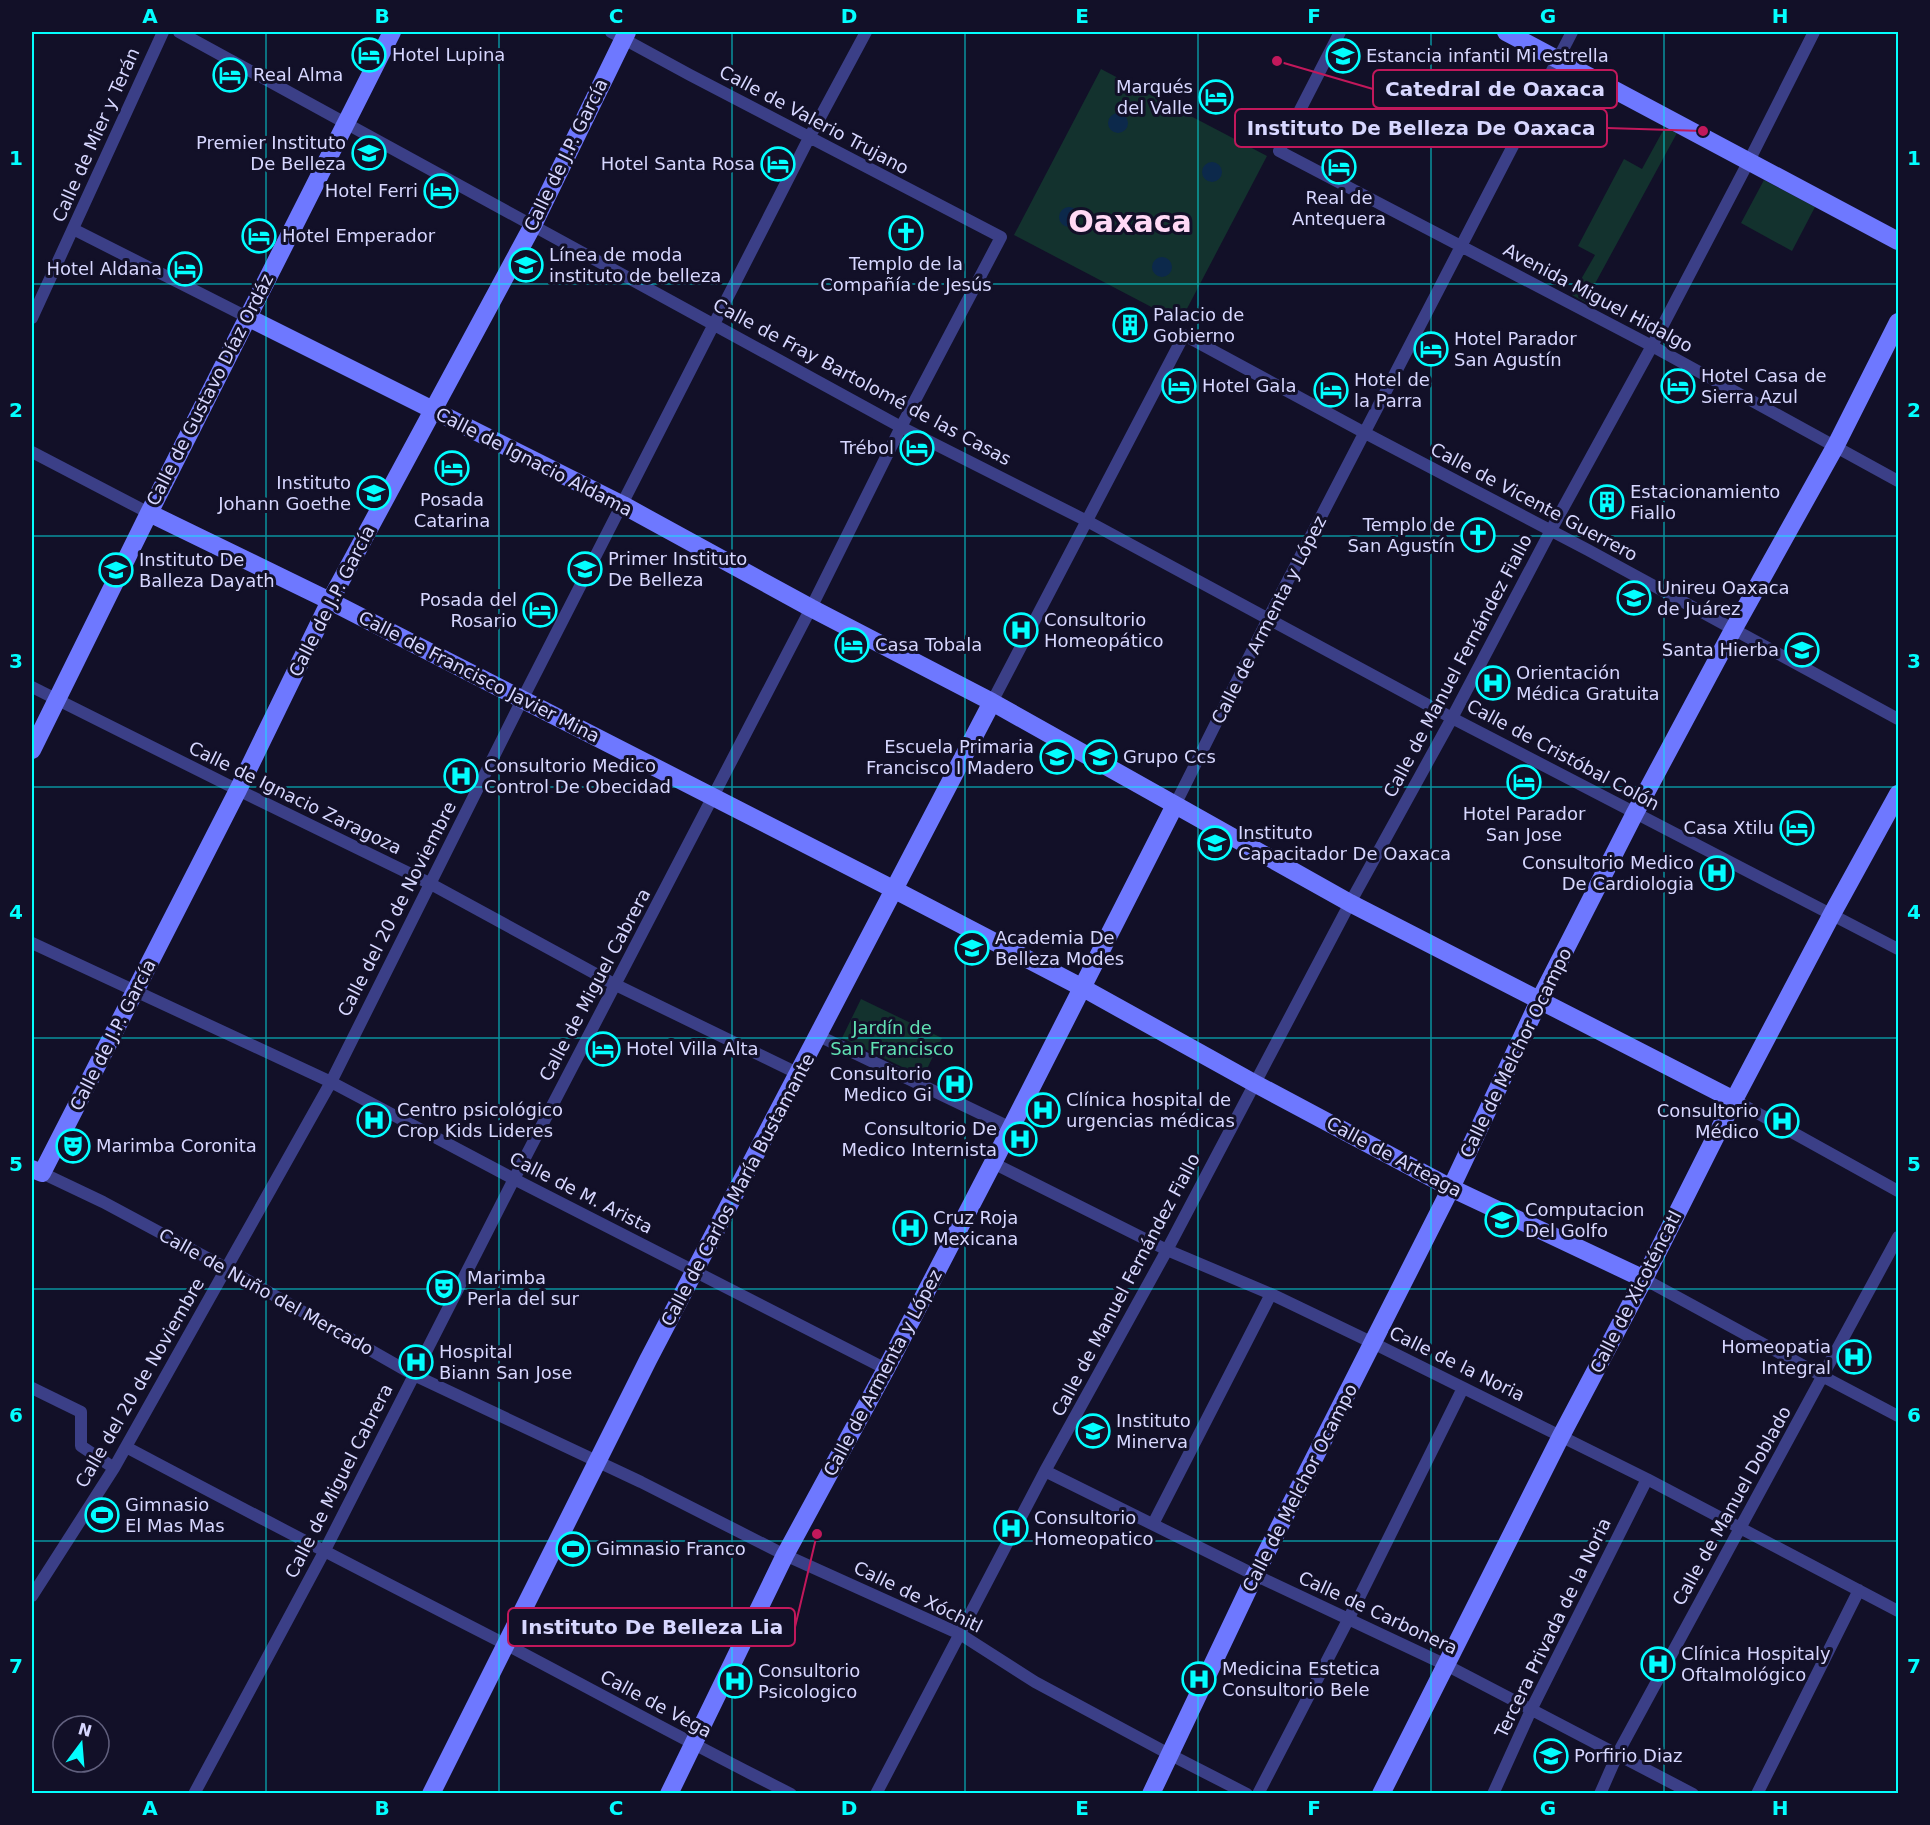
<svg xmlns="http://www.w3.org/2000/svg" width="1930" height="1825" font-family="'DejaVu Sans',sans-serif">
  <style>
    .green { fill: #13322e }
    .water { fill: #0c294b }
    .lines { fill: none; stroke-linecap: round; stroke-linejoin: round }
    .street { stroke: #3b3f87; stroke-width: 12 }
    .secondary { stroke: #6e78ff; stroke-width: 18 }
    .grid { fill: none; stroke: #03feff; stroke-width: 1.5; stroke-opacity: 0.55 }
    .labels { text-anchor: middle; stroke-width: 6; stroke-linejoin: round; paint-order: stroke }
    .poi-label { font-size: 18px; fill: #d7d7ff; stroke: #121028; text-anchor: start }
    .street-label { font-size: 18px; fill: #d7d7ff; stroke: #121028 }
    .park-label { font-size: 18px; fill: #61e1b4; stroke: #121028 }
    .town-label { font-size: 30px; font-weight: bold; fill: #ffd9f5; stroke: #121028 }
    .leader { fill: none; stroke: #c2185b; stroke-width: 2 }
    .callout-dot { fill: #c2185b; stroke: #121028; stroke-width: 2 }
    .callout { fill: #121028; stroke: #c2185b; stroke-width: 2 }
    .callout-label { font-size: 20px; text-anchor: middle; font-weight: bold; fill: #d7d7ff }
    .neatline { fill: none; stroke: #03feff; stroke-width: 2 }
    .grid-label { font-size: 20px; text-anchor: middle; font-weight: bold; fill: #03feff }
  </style>
  <rect width="100%" height="100%" fill="#121028"/>
  <!-- green -->
  <path class="green" d="M1101 69 1267 156 1180 322 1014 235Z
    M1665 127 1677 133 1585 302 1572 295 1595 255 1578 246 1624 159 1642 169Z
    M1764 180 1815 207 1792 251 1741 223Z
    M861 999 942 1038 923 1077 842 1038Z"/>
  <!-- water -->
  <path class="water" d="M1108 123a10 10 0 1 1 20 0a10 10 0 1 1-20 0Z
    M1202 172a10 10 0 1 1 20 0a10 10 0 1 1-20 0Z
    M1059 217a10 10 0 1 1 20 0a10 10 0 1 1-20 0Z
    M1152 267a10 10 0 1 1 20 0a10 10 0 1 1-20 0Z"/>
  <g class="lines">
    <!-- street -->
    <path class="street" d="M179 32 901 427 1087 521 1452 718 1898 949
      M1340 32 1279 151 1652 346 1898 481
      M73 229 247 317
      M32 318 163 32
      M32 452 149 513
      M32 687 238 790 429 883 616 985 799 1074
      M992 702 1184 335 1365 433 1588 550 1898 719
      M1175 805 1269 617 1572 32
      M32 943 331 1082 514 1179 886 1369
      M819 1036 1011 1128
      M1734 1100 1898 1191
      M993 1163 1167 1250 1271 1294 1373 1343 1647 1479 1898 1611
      M42 1173 103 1202 226 1268 414 1375 641 1482 785 1555 960 1634 1035 1682 1169 1754 1247 1794
      M1644 1279 1824 1377 1898 1416
      M32 1388 81 1412V1446L114 1468
      M126 1447C252 1514 378 1579 505 1644 600 1694 695 1746 791 1794
      M1045 1471 1255 1575 1446 1665 1693 1794
      M1153 1524 1271 1294
      M32 1596 114 1468 331 1082 523 698 809 138 866 32
      M194 1794 324 1552 514 1179 811 608 901 427 1001 237 690 75 611 32
      M876 1794 1045 1471 1167 1250 1350 903 1452 718 1551 530 1652 346 1750 159 1814 32
      M1258 1794 1349 1618 1463 1388
      M1493 1794 1531 1710 1647 1479
      M1600 1794 1618 1753 1898 1237
      M1757 1794 1859 1590"/>
    <!-- secondary -->
    <path class="secondary" d="M1506 32 1898 241
      M247 317 623 505 811 608 992 702 1350 903 1734 1100
      M149 513 330 601 893 889 1083 988 1254 1083 1451 1188 1644 1279
      M32 750 149 513 392 32
      M32 1169 42 1173 238 790 330 601 533 225 627 32
      M431 1794 648 1360 992 702
      M669 1794 785 1555 886 1369 993 1163 1175 805
      M1151 1794 1255 1575 1451 1188 1540 999 1635 813 1733 630 1835 447 1898 322
      M1381 1794 1561 1436 1644 1279 1734 1100 1832 914 1898 794"/>
  </g>
  <!-- grid -->
  <path class="grid" d="M266 32V1794M499 32V1794M732 32V1794M965 32V1794M1198 32V1794M1431 32V1794M1664 32V1794M32 284H1898M32 536H1898M32 787H1898M32 1038H1898M32 1289H1898M32 1541H1898"/>
  <!-- icons -->
  <defs>
    <g id="hotel-ring" transform="scale(1.725)"><circle r="9.5" fill="#121028" stroke="#03feff" stroke-width="1.5"/><path d="M-6-4.5h1.5V1H6V5H4.5V3h-9V5H-6ZM-4 0a1.8 1.8 0 1 1 3.6 0ZM.5 0V-2.5h3Q6-2.5 6 0Z" fill="#03feff"/></g>
    <g id="school-ring" transform="scale(1.725)"><circle r="9.5" fill="#121028" stroke="#03feff" stroke-width="1.5"/><path d="M0-5L7-2L0 1L-7-2ZM-4 1L0 2.5L4 1V4Q0 6-4 4Z" fill="#03feff"/></g>
    <g id="church-ring" transform="scale(1.725)"><circle r="9.5" fill="#121028" stroke="#03feff" stroke-width="1.5"/><path d="M-1.2-6h2.4v3.5h3.3v2.4h-3.3V6h-2.4V-.1h-3.3v-2.4h3.3Z" fill="#03feff"/></g>
    <g id="university-ring" transform="scale(1.725)"><circle r="9.5" fill="#121028" stroke="#03feff" stroke-width="1.5"/><path d="M0-5L7-2L0 1L-7-2ZM-4 1L0 2.5L4 1V4Q0 6-4 4Z" fill="#03feff"/></g>
    <g id="building-ring" transform="scale(1.725)"><circle r="9.5" fill="#121028" stroke="#03feff" stroke-width="1.5"/><path d="M-4-6H4V6H1V3H-1V6H-4ZM-2.5-4.3h1.7v1.8h-1.7ZM.8-4.3h1.7v1.8H.8ZM-2.5-1h1.7V.8h-1.7ZM.8-1h1.7V.8H.8Z" fill="#03feff"/></g>
    <g id="hospital-ring" transform="scale(1.725)"><circle r="9.5" fill="#121028" stroke="#03feff" stroke-width="1.5"/><path d="M-5-5h3v3.5h4V-5h3V5h-3V1.5h-4V5h-3Z" fill="#03feff"/></g>
    <g id="theatre-ring" transform="scale(1.725)"><circle r="9.5" fill="#121028" stroke="#03feff" stroke-width="1.5"/><path d="M-5-5.5Q0-4 5-5.5V0Q5 5 0 6Q-5 5-5 0ZM-3.3-2.5H-1v1.5H-3.3ZM1-2.5H3.3v1.5H1ZM-2.8 1Q0 5.5 2.8 1Z" fill="#03feff"/></g>
    <g id="stadium-ring" transform="scale(1.725)"><circle r="9.5" fill="#121028" stroke="#03feff" stroke-width="1.5"/><path d="M0-5a6.5 5 0 1 0 0 10a6.5 5 0 1 0 0-10ZM-3.5-1.8h7v3.6h-7Z" fill="#03feff"/></g>
  </defs>
  <g fill-rule="evenodd">
    <use href="#hotel-ring" x="369" y="55"/>
    <use href="#school-ring" x="1343" y="56"/>
    <use href="#hotel-ring" x="230" y="75"/>
    <use href="#hotel-ring" x="1216" y="97"/>
    <use href="#school-ring" x="369" y="153"/>
    <use href="#hotel-ring" x="778" y="164"/>
    <use href="#hotel-ring" x="1339" y="167"/>
    <use href="#hotel-ring" x="441" y="191"/>
    <use href="#church-ring" x="906" y="233"/>
    <use href="#hotel-ring" x="259" y="236"/>
    <use href="#university-ring" x="526" y="265"/>
    <use href="#hotel-ring" x="185" y="269"/>
    <use href="#building-ring" x="1130" y="325"/>
    <use href="#hotel-ring" x="1431" y="349"/>
    <use href="#hotel-ring" x="1179" y="386"/>
    <use href="#hotel-ring" x="1678" y="386"/>
    <use href="#hotel-ring" x="1331" y="390"/>
    <use href="#hotel-ring" x="917" y="448"/>
    <use href="#hotel-ring" x="452" y="468"/>
    <use href="#school-ring" x="374" y="493"/>
    <use href="#building-ring" x="1607" y="502"/>
    <use href="#church-ring" x="1478" y="535"/>
    <use href="#university-ring" x="585" y="569"/>
    <use href="#university-ring" x="116" y="570"/>
    <use href="#university-ring" x="1634" y="598"/>
    <use href="#hotel-ring" x="540" y="610"/>
    <use href="#hospital-ring" x="1021" y="630"/>
    <use href="#hotel-ring" x="852" y="645"/>
    <use href="#school-ring" x="1802" y="650"/>
    <use href="#hospital-ring" x="1493" y="683"/>
    <use href="#school-ring" x="1057" y="757"/>
    <use href="#university-ring" x="1100" y="757"/>
    <use href="#hospital-ring" x="461" y="776"/>
    <use href="#hotel-ring" x="1524" y="782"/>
    <use href="#hotel-ring" x="1797" y="828"/>
    <use href="#university-ring" x="1215" y="843"/>
    <use href="#hospital-ring" x="1717" y="873"/>
    <use href="#university-ring" x="972" y="948"/>
    <use href="#hotel-ring" x="603" y="1049"/>
    <use href="#hospital-ring" x="955" y="1084"/>
    <use href="#hospital-ring" x="1043" y="1110"/>
    <use href="#hospital-ring" x="374" y="1120"/>
    <use href="#hospital-ring" x="1782" y="1121"/>
    <use href="#hospital-ring" x="1020" y="1139"/>
    <use href="#theatre-ring" x="73" y="1146"/>
    <use href="#university-ring" x="1502" y="1220"/>
    <use href="#hospital-ring" x="910" y="1228"/>
    <use href="#theatre-ring" x="444" y="1288"/>
    <use href="#hospital-ring" x="1854" y="1357"/>
    <use href="#hospital-ring" x="416" y="1362"/>
    <use href="#school-ring" x="1093" y="1431"/>
    <use href="#stadium-ring" x="102" y="1515"/>
    <use href="#hospital-ring" x="1011" y="1528"/>
    <use href="#stadium-ring" x="573" y="1549"/>
    <use href="#hospital-ring" x="1658" y="1664"/>
    <use href="#hospital-ring" x="1199" y="1679"/>
    <use href="#hospital-ring" x="735" y="1681"/>
    <use href="#school-ring" x="1551" y="1756"/>
  </g>
  <g class="labels">
    <!-- poi labels -->
    <g class="poi-label">
      <text x="392" y="61">Hotel Lupina</text>
      <text x="1366" y="62">Estancia infantil Mi estrella</text>
      <text x="253" y="81">Real Alma</text>
      <text x="1193" y="93" text-anchor="end">Marqués<tspan x="1193" dy="21">del Valle</tspan></text>
      <text x="346" y="149" text-anchor="end">Premier Instituto<tspan x="346" dy="21">De Belleza</tspan></text>
      <text x="755" y="170" text-anchor="end">Hotel Santa Rosa</text>
      <text x="418" y="197" text-anchor="end">Hotel Ferri</text>
      <text x="1339" y="204" text-anchor="middle">Real de<tspan x="1339" dy="21">Antequera</tspan></text>
      <text x="282" y="242">Hotel Emperador</text>
      <text x="549" y="261">Línea de moda<tspan x="549" dy="21">instituto de belleza</tspan></text>
      <text x="906" y="270" text-anchor="middle">Templo de la<tspan x="906" dy="21">Compañía de Jesús</tspan></text>
      <text x="162" y="275" text-anchor="end">Hotel Aldana</text>
      <text x="1153" y="321">Palacio de<tspan x="1153" dy="21">Gobierno</tspan></text>
      <text x="1454" y="345">Hotel Parador<tspan x="1454" dy="21">San Agustín</tspan></text>
      <text x="1701" y="382">Hotel Casa de<tspan x="1701" dy="21">Sierra Azul</tspan></text>
      <text x="1354" y="386">Hotel de<tspan x="1354" dy="21">la Parra</tspan></text>
      <text x="1202" y="392">Hotel Gala</text>
      <text x="894" y="454" text-anchor="end">Trébol</text>
      <text x="351" y="489" text-anchor="end">Instituto<tspan x="351" dy="21">Johann Goethe</tspan></text>
      <text x="1630" y="498">Estacionamiento<tspan x="1630" dy="21">Fiallo</tspan></text>
      <text x="452" y="506" text-anchor="middle">Posada<tspan x="452" dy="21">Catarina</tspan></text>
      <text x="1455" y="531" text-anchor="end">Templo de<tspan x="1455" dy="21">San Agustín</tspan></text>
      <text x="608" y="565">Primer Instituto<tspan x="608" dy="21">De Belleza</tspan></text>
      <text x="139" y="566">Instituto De<tspan x="139" dy="21">Balleza Dayath</tspan></text>
      <text x="1657" y="594">Unireu Oaxaca<tspan x="1657" dy="21">de Juárez</tspan></text>
      <text x="517" y="606" text-anchor="end">Posada del<tspan x="517" dy="21">Rosario</tspan></text>
      <text x="1044" y="626">Consultorio<tspan x="1044" dy="21">Homeopático</tspan></text>
      <text x="875" y="651">Casa Tobala</text>
      <text x="1779" y="656" text-anchor="end">Santa Hierba</text>
      <text x="1516" y="679">Orientación<tspan x="1516" dy="21">Médica Gratuita</tspan></text>
      <text x="1034" y="753" text-anchor="end">Escuela Primaria<tspan x="1034" dy="21">Francisco I Madero</tspan></text>
      <text x="1123" y="763">Grupo Ccs</text>
      <text x="484" y="772">Consultorio Medico<tspan x="484" dy="21">Control De Obecidad</tspan></text>
      <text x="1524" y="820" text-anchor="middle">Hotel Parador<tspan x="1524" dy="21">San Jose</tspan></text>
      <text x="1774" y="834" text-anchor="end">Casa Xtilu</text>
      <text x="1238" y="839">Instituto<tspan x="1238" dy="21">Capacitador De Oaxaca</tspan></text>
      <text x="1694" y="869" text-anchor="end">Consultorio Medico<tspan x="1694" dy="21">De Cardiologia</tspan></text>
      <text x="995" y="944">Academia De<tspan x="995" dy="21">Belleza Modes</tspan></text>
      <text x="626" y="1055">Hotel Villa Alta</text>
      <text x="932" y="1080" text-anchor="end">Consultorio<tspan x="932" dy="21">Medico Gi</tspan></text>
      <text x="1066" y="1106">Clínica hospital de<tspan x="1066" dy="21">urgencias médicas</tspan></text>
      <text x="397" y="1116">Centro psicológico<tspan x="397" dy="21">Crop Kids Lideres</tspan></text>
      <text x="1759" y="1117" text-anchor="end">Consultorio<tspan x="1759" dy="21">Médico</tspan></text>
      <text x="997" y="1135" text-anchor="end">Consultorio De<tspan x="997" dy="21">Medico Internista</tspan></text>
      <text x="96" y="1152">Marimba Coronita</text>
      <text x="1525" y="1216">Computacion<tspan x="1525" dy="21">Del Golfo</tspan></text>
      <text x="933" y="1224">Cruz Roja<tspan x="933" dy="21">Mexicana</tspan></text>
      <text x="467" y="1284">Marimba<tspan x="467" dy="21">Perla del sur</tspan></text>
      <text x="1831" y="1353" text-anchor="end">Homeopatia<tspan x="1831" dy="21">Integral</tspan></text>
      <text x="439" y="1358">Hospital<tspan x="439" dy="21">Biann San Jose</tspan></text>
      <text x="1116" y="1427">Instituto<tspan x="1116" dy="21">Minerva</tspan></text>
      <text x="125" y="1511">Gimnasio<tspan x="125" dy="21">El Mas Mas</tspan></text>
      <text x="1034" y="1524">Consultorio<tspan x="1034" dy="21">Homeopatico</tspan></text>
      <text x="596" y="1555">Gimnasio Franco</text>
      <text x="1681" y="1660">Clínica Hospitaly<tspan x="1681" dy="21">Oftalmológico</tspan></text>
      <text x="1222" y="1675">Medicina Estetica<tspan x="1222" dy="21">Consultorio Bele</tspan></text>
      <text x="758" y="1677">Consultorio<tspan x="758" dy="21">Psicologico</tspan></text>
      <text x="1574" y="1762">Porfirio Diaz</text>
    </g>
    <!-- street labels -->
    <g class="street-label">
      <text transform="translate(814 120) rotate(28)" y="6">Calle de Valerio Trujano</text>
      <text transform="translate(96 135) rotate(-66)" y="6">Calle de Mier y Terán</text>
      <text transform="translate(566 155) rotate(-64)" y="6">Calle de J.P. García</text>
      <text transform="translate(1598 298) rotate(28)" y="6">Avenida Miguel Hidalgo</text>
      <text transform="translate(862 382) rotate(28)" y="6">Calle de Fray Bartolomé de las Casas</text>
      <text transform="translate(210 390) rotate(-63)" y="6">Calle de Gustavo Díaz Ordáz</text>
      <text transform="translate(534 462) rotate(27)" y="6">Calle de Ignacio Aldama</text>
      <text transform="translate(1534 502) rotate(28)" y="6">Calle de Vicente Guerrero</text>
      <text transform="translate(332 601) rotate(-63)" y="6">Calle de J.P. García</text>
      <text transform="translate(1269 620) rotate(-63)" y="6">Calle de Armenta y López</text>
      <text transform="translate(1458 666) rotate(-62)" y="6">Calle de Manuel Fernández Fiallo</text>
      <text transform="translate(479 677) rotate(27)" y="6">Calle de Francisco Javier Mina</text>
      <text transform="translate(1563 755) rotate(28)" y="6">Calle de Cristóbal Colón</text>
      <text transform="translate(295 798) rotate(26)" y="6">Calle de Ignacio Zaragoza</text>
      <text transform="translate(397 909) rotate(-63)" y="6">Calle del 20 de Noviembre</text>
      <text transform="translate(595 985) rotate(-62)" y="6">Calle de Miguel Cabrera</text>
      <text transform="translate(113 1035) rotate(-63)" y="6">Calle de J.P. García</text>
      <text transform="translate(1516 1053) rotate(-64)" y="6">Calle de Melchor Ocampo</text>
      <text transform="translate(1394 1157) rotate(28)" y="6">Calle de Arteaga</text>
      <text transform="translate(738 1190) rotate(-62)" y="6">Calle de Carlos María Bustamante</text>
      <text transform="translate(581 1193) rotate(27)" y="6">Calle de M. Arista</text>
      <text transform="translate(1126 1285) rotate(-62)" y="6">Calle de Manuel Fernández Fiallo</text>
      <text transform="translate(266 1292) rotate(29)" y="6">Calle de Nuño del Mercado</text>
      <text transform="translate(1636 1292) rotate(-63)" y="6">Calle de Xicoténcatl</text>
      <text transform="translate(1457 1364) rotate(26)" y="6">Calle de la Noria</text>
      <text transform="translate(883 1373) rotate(-62)" y="6">Calle de Armenta y López</text>
      <text transform="translate(140 1383) rotate(-60)" y="6">Calle del 20 de Noviembre</text>
      <text transform="translate(339 1481) rotate(-63)" y="6">Calle de Miguel Cabrera</text>
      <text transform="translate(1300 1488) rotate(-63)" y="6">Calle de Melchor Ocampo</text>
      <text transform="translate(1732 1506) rotate(-61)" y="6">Calle de Manuel Doblado</text>
      <text transform="translate(918 1597) rotate(26)" y="6">Calle de Xóchitl</text>
      <text transform="translate(1378 1613) rotate(25)" y="6">Calle de Carbonera</text>
      <text transform="translate(1553 1628) rotate(-64)" y="6">Tercera Privada de la Noria</text>
      <text transform="translate(656 1704) rotate(28)" y="6">Calle de Vega</text>
    </g>
    <!-- park labels -->
    <g class="park-label">
      <text x="892" y="1034">Jardín de<tspan x="892" dy="21">San Francisco</tspan></text>
    </g>
    <!-- town labels -->
    <g class="town-label">
      <text x="1130" y="232">Oaxaca</text>
    </g>
  </g>
  <!-- callouts -->
  <path class="leader" d="M1277 61L1373 89M1703 131L1607 128M817 1534L795 1627"/>
  <g class="callout-dot">
    <circle cx="1277" cy="61" r="6"/>
    <circle cx="1703" cy="131" r="6"/>
    <circle cx="817" cy="1534" r="6"/>
  </g>
  <g class="callout">
    <rect x="1373" y="70" width="244" height="38" rx="6"/>
    <rect x="1235" y="109" width="372" height="38" rx="6"/>
    <rect x="508" y="1608" width="287" height="38" rx="6"/>
  </g>
  <g class="callout-label">
    <text x="1495" y="96">Catedral de Oaxaca</text>
    <text x="1421" y="135">Instituto De Belleza De Oaxaca</text>
    <text x="652" y="1634">Instituto De Belleza Lia</text>
  </g>
  <!-- border -->
  <rect width="1930" height="1825" fill="none" stroke="#121028" stroke-width="66"/>
  <!-- north arrow -->
  <g transform="translate(81 1744) rotate(16)"><circle r="28" fill="#121028" stroke="#61607e" stroke-width="1.5"/>
  <path d="M0-4.5L10 22L0 15L-10 22Z" fill="#03feff"/>
  <text y="-9" font-size="16" font-weight="bold" text-anchor="middle" fill="#d7d7ff">N</text>
  </g>
  <rect x="33" y="33" width="1864" height="1759" class="neatline"/>
  <g class="grid-label">
    <text x="150" y="23">A</text>
    <text x="382" y="23">B</text>
    <text x="616" y="23">C</text>
    <text x="849" y="23">D</text>
    <text x="1082" y="23">E</text>
    <text x="1314" y="23">F</text>
    <text x="1548" y="23">G</text>
    <text x="1780" y="23">H</text>
    <text x="16" y="165">1</text>
    <text x="1914" y="165">1</text>
    <text x="16" y="417">2</text>
    <text x="1914" y="417">2</text>
    <text x="16" y="668">3</text>
    <text x="1914" y="668">3</text>
    <text x="16" y="919">4</text>
    <text x="1914" y="919">4</text>
    <text x="16" y="1171">5</text>
    <text x="1914" y="1171">5</text>
    <text x="16" y="1422">6</text>
    <text x="1914" y="1422">6</text>
    <text x="16" y="1673">7</text>
    <text x="1914" y="1673">7</text>
    <text x="150" y="1815">A</text>
    <text x="382" y="1815">B</text>
    <text x="616" y="1815">C</text>
    <text x="849" y="1815">D</text>
    <text x="1082" y="1815">E</text>
    <text x="1314" y="1815">F</text>
    <text x="1548" y="1815">G</text>
    <text x="1780" y="1815">H</text>
  </g>
</svg>
